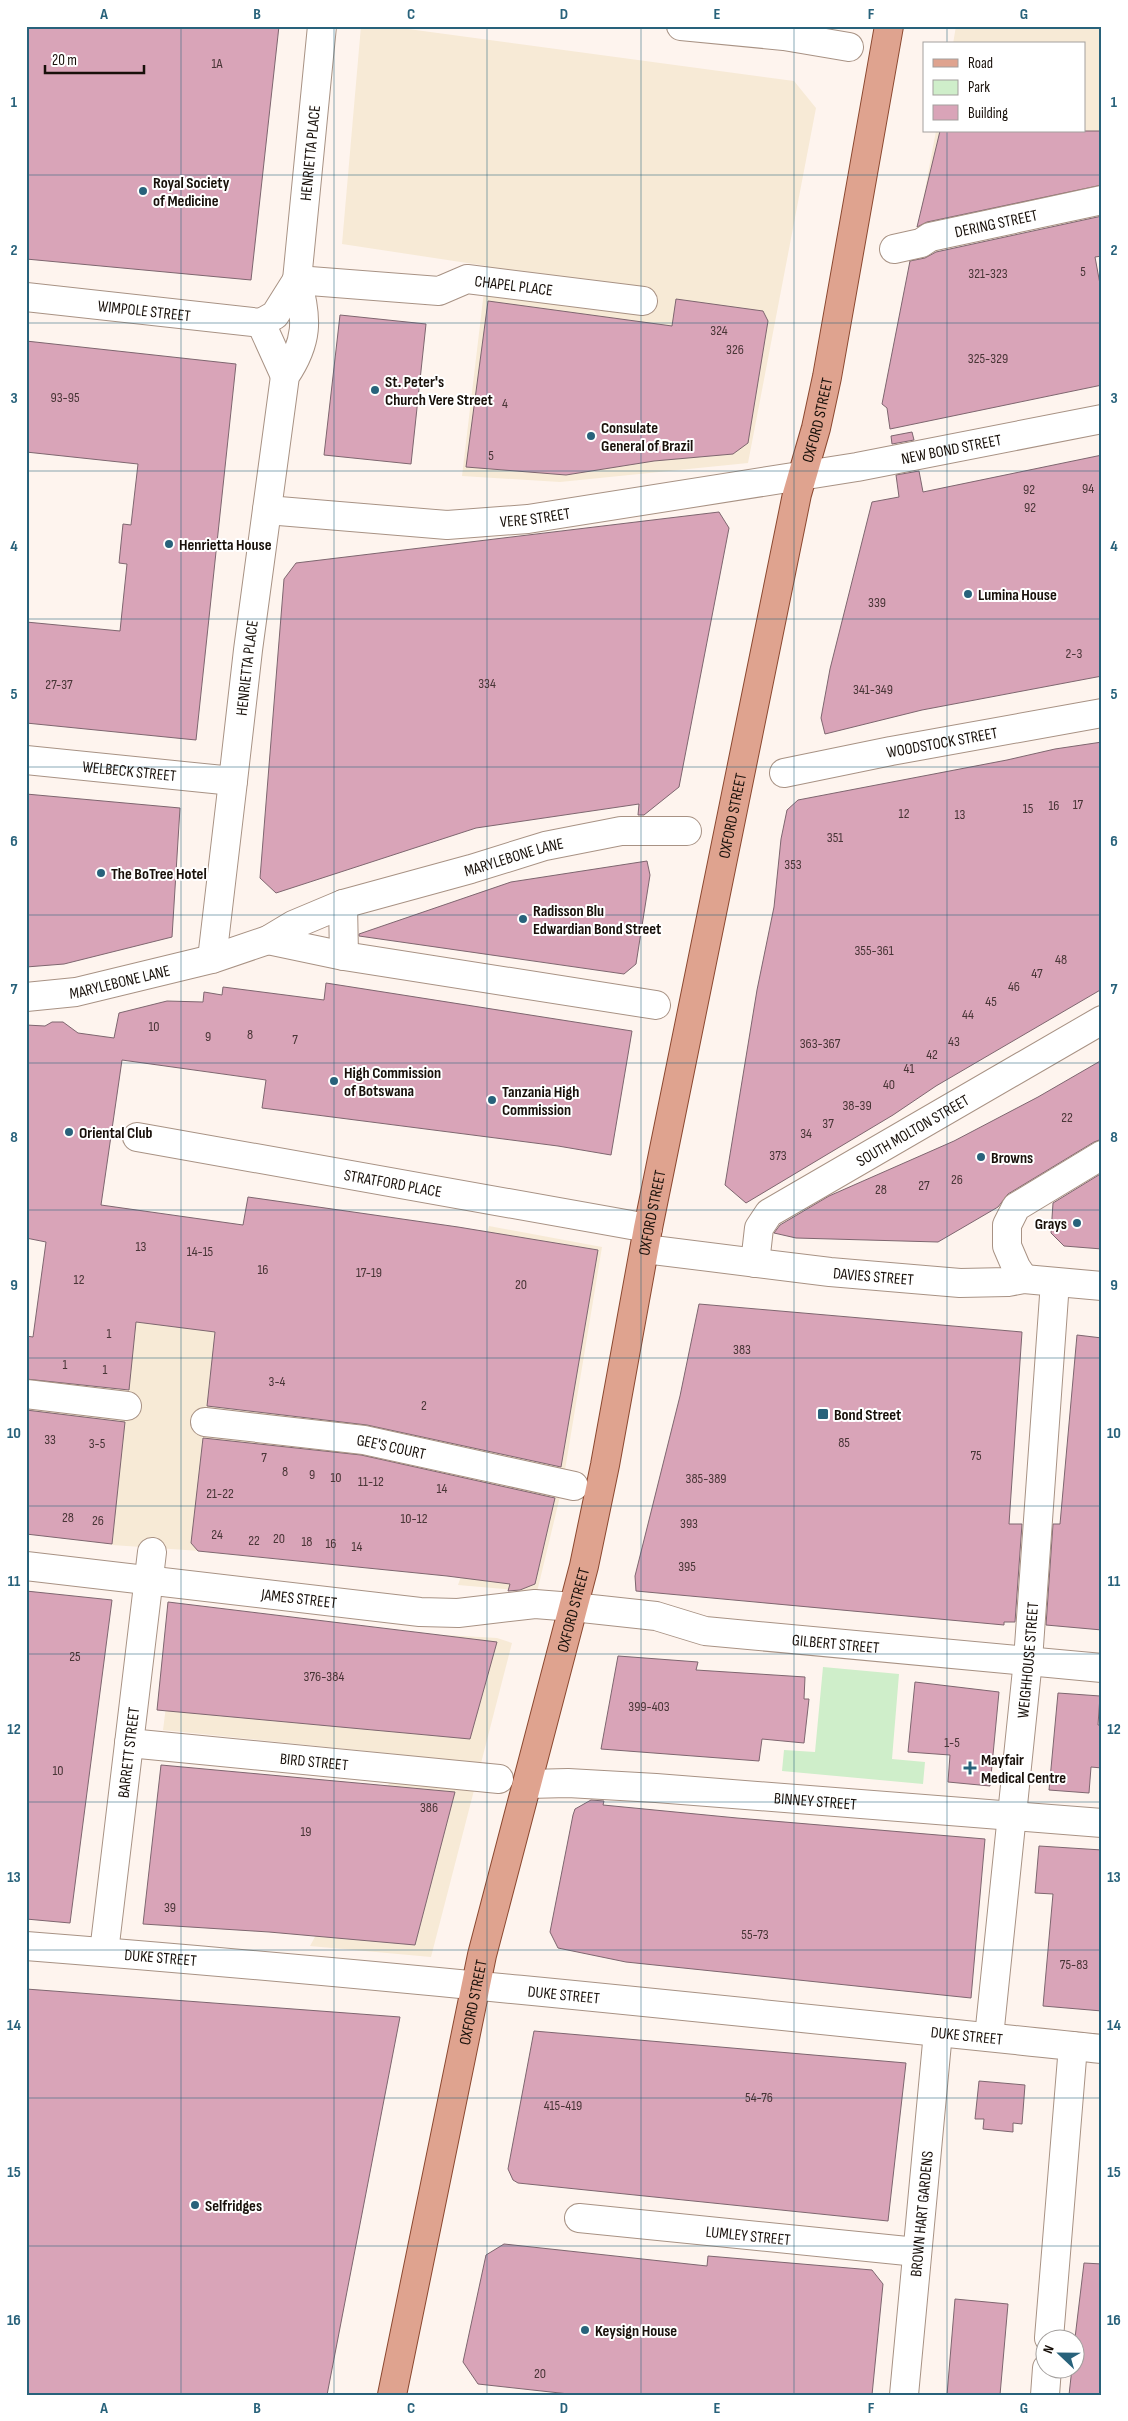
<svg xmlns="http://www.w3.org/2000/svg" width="1128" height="2421" font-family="'Sofia Sans Condensed',sans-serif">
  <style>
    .commercial { fill: #f7ead6 }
    .green { fill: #cfeeca }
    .building { fill: #d9a4b8; stroke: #7e666f }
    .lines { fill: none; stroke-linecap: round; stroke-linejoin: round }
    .street-casing { stroke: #a89284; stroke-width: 30 }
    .secondary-casing { stroke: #a89284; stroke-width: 30 }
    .primary-casing { stroke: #8b4830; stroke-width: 30 }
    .street { stroke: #fff; stroke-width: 28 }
    .secondary { stroke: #fff; stroke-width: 28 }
    .primary { stroke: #dfa38f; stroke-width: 28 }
    .grid { fill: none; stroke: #28627b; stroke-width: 1; stroke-opacity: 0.55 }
    .poi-dot { fill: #28627b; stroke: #fff; stroke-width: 2 }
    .labels { text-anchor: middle; stroke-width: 4; stroke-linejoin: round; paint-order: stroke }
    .number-label { font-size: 14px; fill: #483536 }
    .street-label { font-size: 16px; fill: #18100a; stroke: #fff }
    .poi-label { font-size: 16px; font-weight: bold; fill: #18100a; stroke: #fff; text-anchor: start }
    .neatline { fill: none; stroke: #28627b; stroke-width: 2 }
    .grid-label { font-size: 16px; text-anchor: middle; font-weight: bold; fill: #28627b }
  </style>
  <rect width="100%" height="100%" fill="#fef4ee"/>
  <!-- commercial -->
  <path class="commercial" d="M361 26H386L794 81 816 108 748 463 560 482 462 476 487 266 342 244Z
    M956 26H1102V184L928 220 921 211 936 131H1084V44H953Z
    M489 1226 602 1247 562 1488 537 1592 458 1585 490 1493 215 1552 112 1545 120 1450 26 1439V1343L174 1287 455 1364Z
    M177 1620 497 1638 512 1643 431 1957 310 1946 349 1874 388 1787 394 1754 163 1730Z"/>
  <!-- green -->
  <path class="green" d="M823 1667 899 1674 892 1759 925 1762 923 1784 782 1771 784 1750 815 1752Z"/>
  <!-- building -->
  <path class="building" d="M26 26H279L251 280 26 259Z
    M940 131H1102V185L927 222 917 227Z
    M1102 216V256L1095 257 1102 295V385L890 429 887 408 882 404 910 261 925 258 936 252Z
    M676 299 763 311 768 321 748 443 733 454 654 461 566 475 466 467 488 301 672 326Z
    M340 315 426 324 411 464 324 455Z
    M26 341 236 364 196 740 26 723V622L120 631 127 564 119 563 123 524 131 525 138 464 26 452Z
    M912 432 914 440 892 444 891 436Z
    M1102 455V676L922 710 825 734 821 718 830 669 872 502 899 497 896 475 919 471 923 492Z
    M719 512 729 528 679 787 644 815H638L639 804 476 828 276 893 260 878 284 579 296 563Z
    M1102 742V989L936 1086 893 1115 746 1203 725 1185 757 990 774 907 781 839 787 810 798 800 1007 760 1055 749Z
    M26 794 180 808 172 937 64 964 26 967Z
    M647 861 650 875 636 964 624 974 359 936V934L511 882Z
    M326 983 632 1031 611 1155 558 1146 262 1108 266 1080 122 1060 101 1205 243 1225 248 1197 458 1227 598 1250 561 1467 367 1425 207 1406 215 1332 136 1322 129 1390 26 1379V1336L33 1337 46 1242 26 1238V1025L45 1026 52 1022H63L78 1033 114 1038 119 1013 167 1001 203 1002 204 992 222 995 223 987 324 1000Z
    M1102 1060V1139L1094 1142 1008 1194 998 1207 938 1242 796 1238 774 1233 780 1225 829 1196 954 1141 1038 1097Z
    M1102 1173V1249L1064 1246 1051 1233 1053 1203Z
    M699 1304 1022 1332 1009 1524H1022L1015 1622H1004V1625L636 1591 635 1576 680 1396Z
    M1077 1335 1102 1338V1630L1046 1625 1053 1524H1060Z
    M26 1410 125 1422 112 1544 26 1534Z
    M203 1438 361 1455 555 1498 535 1584 520 1590 508 1591 510 1584 447 1576 198 1551 191 1543Z
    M26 1591 112 1600 70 1923 26 1919Z
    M168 1602 497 1642 470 1739 157 1710Z
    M618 1656 698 1662 696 1670 805 1677 804 1699H809L804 1743 762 1739 759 1761 601 1749Z
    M915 1682 999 1692 990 1786 948 1782 950 1755 908 1752Z
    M1058 1693 1100 1696 1098 1725H1102V1768L1091 1767 1089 1793 1049 1790Z
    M161 1765 455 1792 415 1945 269 1932 143 1924Z
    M591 1800 604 1801 603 1805 737 1818 985 1839 971 1998 626 1962 558 1948 550 1932 573 1815 575 1809Z
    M1039 1846 1102 1850V2011L1043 2006 1053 1894 1035 1893Z
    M26 1989 400 2017 327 2395H26Z
    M534 2031 906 2063 888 2221 518 2183 513 2180 508 2169Z
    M979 2081 1025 2085 1022 2124 1013 2123V2132L983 2129 984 2119H975Z
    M504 2244 707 2266 708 2256 872 2270 883 2284 872 2395H578L478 2384 463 2362 486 2255Z
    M1084 2263 1102 2264V2395H1069L1072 2368H1076L1075 2338Z
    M955 2299 1008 2304 1000 2395H947Z"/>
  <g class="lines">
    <!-- street casing -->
    <g class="street-casing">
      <g id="street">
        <path d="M681 26 784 36 849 47"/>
        <path id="s1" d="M894 249 921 243 930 237 1102 200"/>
        <path id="s2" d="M297 280 439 291 467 279 643 301"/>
        <path id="s3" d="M784 773 891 751 1102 713"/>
        <path d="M343 904 344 956"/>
        <path d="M268 940 344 956 656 1005"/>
        <path d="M212 959 233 781"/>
        <path id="s4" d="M26 997 76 992 212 959 268 940 293 925 343 904 471 869 545 846 621 831H687"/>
        <path id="s5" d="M137 1137 648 1228"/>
        <path id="s6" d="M645 1249 830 1272 960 1283 1008 1282 1024 1279 1102 1286"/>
        <path id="s7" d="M755 1263 759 1228 769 1213 1102 1020"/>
        <path d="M1024 1279 1016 1267 1007 1246V1225L1016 1207 1102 1155"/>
        <path d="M26 1394 127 1406"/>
        <path id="s8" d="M205 1422 364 1440 574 1486"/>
        <path id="s9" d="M573 1607 656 1616 705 1631 1102 1668"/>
        <path id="s10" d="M129 1743 499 1779"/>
        <path id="s11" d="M528 1784 568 1783 656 1788 1102 1823"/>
        <path id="s12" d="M26 1946C385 1974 744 2012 1102 2049"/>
        <path id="s13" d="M104 1952 152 1552"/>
        <path id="s14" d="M989 2037 1028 1660 1055 1282"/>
        <path id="s15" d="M579 2218 917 2252"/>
        <path d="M1049 2338 1073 2046"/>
        <path id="s16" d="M904 2395 938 2032"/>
        <path d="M1045 2395 1047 2368"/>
      </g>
    </g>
    <!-- secondary casing -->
    <g class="secondary-casing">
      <g id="secondary">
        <path id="s17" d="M26 297 261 323"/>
        <path d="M261 323 285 376"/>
        <path d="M261 323 275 315 297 280"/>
        <path id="s18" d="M267 510 447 525 528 519 857 467 1102 419"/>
        <path id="s19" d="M26 760 233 781 248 650 285 376C308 342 308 319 297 280L322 26"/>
        <path id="s20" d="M26 1566 420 1612 458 1613 535 1604 573 1607"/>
      </g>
    </g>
    <!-- primary casing -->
    <g class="primary-casing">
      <g id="primary">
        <path id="s21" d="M392 2395 482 1955 584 1566 605 1465 648 1228 797 494 816 428 827 377 889 26"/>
      </g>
    </g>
    <!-- street -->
    <use href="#street" class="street"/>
    <!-- secondary -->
    <use href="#secondary" class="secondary"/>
    <!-- primary -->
    <use href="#primary" class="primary"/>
  </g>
  <!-- grid -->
  <path class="grid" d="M181 26V2395M334 26V2395M487 26V2395M641 26V2395M794 26V2395M947 26V44M947 131V2395M26 175H1102M26 323H1102M26 471H1102M26 619H1102M26 767H1102M26 915H1102M26 1063H1102M26 1210H1102M26 1358H1102M26 1506H1102M26 1654H1102M26 1802H1102M26 1950H1102M26 2098H1102M26 2246H1102"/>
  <!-- markers -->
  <g class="poi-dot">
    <circle cx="143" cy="191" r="5"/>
    <circle cx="375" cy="390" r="5"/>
    <circle cx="591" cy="436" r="5"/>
    <circle cx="169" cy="544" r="5"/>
    <circle cx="968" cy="594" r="5"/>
    <circle cx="101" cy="873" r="5"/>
    <circle cx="523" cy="919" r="5"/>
    <circle cx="334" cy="1081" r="5"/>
    <circle cx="492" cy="1100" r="5"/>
    <circle cx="69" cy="1132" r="5"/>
    <circle cx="981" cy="1157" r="5"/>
    <circle cx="1077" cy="1223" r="5"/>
    <rect x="817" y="1408" width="12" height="12" rx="2.5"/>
    <path d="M967.5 1760.5h5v5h5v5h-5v5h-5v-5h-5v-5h5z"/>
    <circle cx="195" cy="2205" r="5"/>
    <circle cx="585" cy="2330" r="5"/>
  </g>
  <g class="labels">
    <!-- number labels -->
    <g class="number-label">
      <text x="217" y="68">1A</text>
      <text x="1083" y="276">5</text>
      <text x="988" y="278">321-323</text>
      <text x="719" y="335">324</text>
      <text x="735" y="354">326</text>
      <text x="988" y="363">325-329</text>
      <text x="65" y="402">93-95</text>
      <text x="505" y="408">4</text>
      <text x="491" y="460">5</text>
      <text x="1088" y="493">94</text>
      <text x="1029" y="494">92</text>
      <text x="1030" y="512">92</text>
      <text x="877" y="607">339</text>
      <text x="1074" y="658">2-3</text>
      <text x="487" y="688">334</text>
      <text x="59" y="689">27-37</text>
      <text x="873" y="694">341-349</text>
      <text x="1078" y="809">17</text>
      <text x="1054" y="810">16</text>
      <text x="1028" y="813">15</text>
      <text x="904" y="818">12</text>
      <text x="960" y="819">13</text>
      <text x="835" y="842">351</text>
      <text x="793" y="869">353</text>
      <text x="874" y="955">355-361</text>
      <text x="1061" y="964">48</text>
      <text x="1037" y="978">47</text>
      <text x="1014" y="991">46</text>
      <text x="991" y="1006">45</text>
      <text x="968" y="1019">44</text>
      <text x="154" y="1031">10</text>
      <text x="250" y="1039">8</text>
      <text x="208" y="1041">9</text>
      <text x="295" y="1044">7</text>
      <text x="954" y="1046">43</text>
      <text x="820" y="1048">363-367</text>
      <text x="932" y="1059">42</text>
      <text x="909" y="1073">41</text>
      <text x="889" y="1089">40</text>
      <text x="857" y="1110">38-39</text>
      <text x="1067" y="1122">22</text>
      <text x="828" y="1128">37</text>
      <text x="806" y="1138">34</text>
      <text x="778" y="1160">373</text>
      <text x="957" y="1184">26</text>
      <text x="924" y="1190">27</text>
      <text x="881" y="1194">28</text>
      <text x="141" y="1251">13</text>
      <text x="200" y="1256">14-15</text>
      <text x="263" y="1274">16</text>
      <text x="369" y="1277">17-19</text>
      <text x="79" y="1284">12</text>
      <text x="521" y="1289">20</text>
      <text x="109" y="1338">1</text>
      <text x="742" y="1354">383</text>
      <text x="65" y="1369">1</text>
      <text x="105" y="1374">1</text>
      <text x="277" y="1386">3-4</text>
      <text x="424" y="1410">2</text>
      <text x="50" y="1444">33</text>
      <text x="844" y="1447">85</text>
      <text x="97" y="1448">3-5</text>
      <text x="976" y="1460">75</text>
      <text x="264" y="1462">7</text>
      <text x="285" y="1476">8</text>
      <text x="312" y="1479">9</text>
      <text x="336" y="1482">10</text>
      <text x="706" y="1483">385-389</text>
      <text x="371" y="1486">11-12</text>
      <text x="442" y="1493">14</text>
      <text x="220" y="1498">21-22</text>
      <text x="68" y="1522">28</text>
      <text x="414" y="1523">10-12</text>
      <text x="98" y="1525">26</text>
      <text x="689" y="1528">393</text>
      <text x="217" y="1539">24</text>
      <text x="279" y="1543">20</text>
      <text x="254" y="1545">22</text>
      <text x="307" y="1546">18</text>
      <text x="331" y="1548">16</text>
      <text x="357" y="1551">14</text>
      <text x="687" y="1571">395</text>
      <text x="75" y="1661">25</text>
      <text x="324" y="1681">376-384</text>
      <text x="649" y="1711">399-403</text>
      <text x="952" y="1747">1-5</text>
      <text x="58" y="1775">10</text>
      <text x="429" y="1812">386</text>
      <text x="306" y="1836">19</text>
      <text x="170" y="1912">39</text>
      <text x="755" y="1939">55-73</text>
      <text x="1074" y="1969">75-83</text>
      <text x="759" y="2102">54-76</text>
      <text x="563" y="2110">415-419</text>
      <text x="540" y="2378">20</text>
    </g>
    <!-- street labels -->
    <g class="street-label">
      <text dy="6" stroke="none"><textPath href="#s19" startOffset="845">HENRIETTA PLACE</textPath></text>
      <text dy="6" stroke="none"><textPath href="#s1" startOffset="106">DERING STREET</textPath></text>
      <text dy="6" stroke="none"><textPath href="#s2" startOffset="220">CHAPEL PLACE</textPath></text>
      <text dy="6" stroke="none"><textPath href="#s17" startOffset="119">WIMPOLE STREET</textPath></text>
      <text dy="6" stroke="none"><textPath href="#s21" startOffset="2021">OXFORD STREET</textPath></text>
      <text dy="6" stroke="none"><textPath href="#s18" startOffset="691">NEW BOND STREET</textPath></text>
      <text dy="6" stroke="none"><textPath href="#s18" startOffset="269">VERE STREET</textPath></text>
      <text dy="6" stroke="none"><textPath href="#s19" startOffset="322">HENRIETTA PLACE</textPath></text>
      <text dy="6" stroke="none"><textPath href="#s3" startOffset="161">WOODSTOCK STREET</textPath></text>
      <text dy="6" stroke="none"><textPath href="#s19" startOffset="104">WELBECK STREET</textPath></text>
      <text dy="6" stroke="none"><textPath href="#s21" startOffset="1616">OXFORD STREET</textPath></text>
      <text dy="6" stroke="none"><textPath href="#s4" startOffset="510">MARYLEBONE LANE</textPath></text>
      <text dy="6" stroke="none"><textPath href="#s4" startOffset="95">MARYLEBONE LANE</textPath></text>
      <text dy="6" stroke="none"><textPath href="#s7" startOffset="219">SOUTH MOLTON STREET</textPath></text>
      <text dy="6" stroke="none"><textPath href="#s5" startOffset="260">STRATFORD PLACE</textPath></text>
      <text dy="6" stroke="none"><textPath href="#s21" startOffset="1211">OXFORD STREET</textPath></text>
      <text dy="6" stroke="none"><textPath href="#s6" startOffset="230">DAVIES STREET</textPath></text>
      <text dy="6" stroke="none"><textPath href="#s8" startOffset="188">GEE'S COURT</textPath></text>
      <text dy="6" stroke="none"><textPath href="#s20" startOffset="275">JAMES STREET</textPath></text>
      <text dy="6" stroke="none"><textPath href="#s21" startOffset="806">OXFORD STREET</textPath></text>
      <text dy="6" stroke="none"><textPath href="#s9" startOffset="266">GILBERT STREET</textPath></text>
      <text dy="6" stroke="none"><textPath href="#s14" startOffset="379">WEIGHHOUSE STREET</textPath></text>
      <text dy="6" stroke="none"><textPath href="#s13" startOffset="201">BARRETT STREET</textPath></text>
      <text dy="6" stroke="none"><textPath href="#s10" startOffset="186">BIRD STREET</textPath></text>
      <text dy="6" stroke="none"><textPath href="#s11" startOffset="288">BINNEY STREET</textPath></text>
      <text dy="6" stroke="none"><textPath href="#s12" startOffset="135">DUKE STREET</textPath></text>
      <text dy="6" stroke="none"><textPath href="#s12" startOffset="540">DUKE STREET</textPath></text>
      <text dy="6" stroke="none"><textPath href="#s21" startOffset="401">OXFORD STREET</textPath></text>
      <text dy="6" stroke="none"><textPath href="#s12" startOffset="945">DUKE STREET</textPath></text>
      <text dy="6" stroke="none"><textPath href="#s16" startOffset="182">BROWN HART GARDENS</textPath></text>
      <text dy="6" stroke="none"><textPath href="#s15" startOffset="170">LUMLEY STREET</textPath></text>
    </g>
    <!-- poi labels -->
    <g class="poi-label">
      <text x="153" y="188">Royal Society<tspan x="153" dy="18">of Medicine</tspan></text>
      <text x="385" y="387">St. Peter's<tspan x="385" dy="18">Church Vere Street</tspan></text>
      <text x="601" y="433">Consulate<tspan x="601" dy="18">General of Brazil</tspan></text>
      <text x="179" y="550">Henrietta House</text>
      <text x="978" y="600">Lumina House</text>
      <text x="111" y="879">The BoTree Hotel</text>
      <text x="533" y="916">Radisson Blu<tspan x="533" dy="18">Edwardian Bond Street</tspan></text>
      <text x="344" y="1078">High Commission<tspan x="344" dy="18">of Botswana</tspan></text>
      <text x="502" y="1097">Tanzania High<tspan x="502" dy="18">Commission</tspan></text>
      <text x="79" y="1138">Oriental Club</text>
      <text x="991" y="1163">Browns</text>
      <text x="1067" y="1229" text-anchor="end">Grays</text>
      <text x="834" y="1420">Bond Street</text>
      <text x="981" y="1765">Mayfair<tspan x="981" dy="18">Medical Centre</tspan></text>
      <text x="205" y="2211">Selfridges</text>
      <text x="595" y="2336">Keysign House</text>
    </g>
  </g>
  <!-- border -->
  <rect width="1128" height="2421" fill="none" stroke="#ffffff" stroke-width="55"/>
  <!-- legend -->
  <rect x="923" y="42" width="162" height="90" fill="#ffffff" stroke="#a39f9d"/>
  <rect x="933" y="59" width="25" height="8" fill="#dfa38f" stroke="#a39f9d"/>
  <text x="968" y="68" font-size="15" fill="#18100a">Road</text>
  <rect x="933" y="80" width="25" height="15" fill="#cfeeca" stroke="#a39f9d"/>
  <text x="968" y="92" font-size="15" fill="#18100a">Park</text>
  <rect x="933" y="105" width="25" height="15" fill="#d9a4b8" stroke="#a39f9d"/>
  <text x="968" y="118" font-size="15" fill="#18100a">Building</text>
  <!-- north arrow -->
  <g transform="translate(1060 2354) rotate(292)"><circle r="24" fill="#ffffff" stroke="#a39f9d"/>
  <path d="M0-4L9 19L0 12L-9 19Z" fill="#28627b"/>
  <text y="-8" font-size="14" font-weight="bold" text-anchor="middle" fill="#18100a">N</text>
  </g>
  <!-- scale -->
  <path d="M45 65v8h99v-8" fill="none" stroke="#18100a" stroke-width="2.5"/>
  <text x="52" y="65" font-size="15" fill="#18100a" stroke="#ffffff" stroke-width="4" paint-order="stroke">20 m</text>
  <rect x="28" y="28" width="1072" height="2366" class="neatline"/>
  <g class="grid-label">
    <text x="104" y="19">A</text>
    <text x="257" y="19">B</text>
    <text x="411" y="19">C</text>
    <text x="564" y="19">D</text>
    <text x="717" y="19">E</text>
    <text x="871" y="19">F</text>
    <text x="1024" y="19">G</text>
    <text x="14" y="107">1</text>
    <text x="1114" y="107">1</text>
    <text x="14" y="255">2</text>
    <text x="1114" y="255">2</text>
    <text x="14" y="403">3</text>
    <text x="1114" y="403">3</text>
    <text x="14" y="551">4</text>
    <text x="1114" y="551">4</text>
    <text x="14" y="699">5</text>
    <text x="1114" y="699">5</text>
    <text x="14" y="846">6</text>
    <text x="1114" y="846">6</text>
    <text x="14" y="994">7</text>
    <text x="1114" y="994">7</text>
    <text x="14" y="1142">8</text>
    <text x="1114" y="1142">8</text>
    <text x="14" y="1290">9</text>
    <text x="1114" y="1290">9</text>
    <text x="14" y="1438">10</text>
    <text x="1114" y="1438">10</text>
    <text x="14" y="1586">11</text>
    <text x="1114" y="1586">11</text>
    <text x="14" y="1734">12</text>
    <text x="1114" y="1734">12</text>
    <text x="14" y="1882">13</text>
    <text x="1114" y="1882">13</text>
    <text x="14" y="2030">14</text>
    <text x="1114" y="2030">14</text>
    <text x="14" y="2177">15</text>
    <text x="1114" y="2177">15</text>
    <text x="14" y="2325">16</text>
    <text x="1114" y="2325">16</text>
    <text x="104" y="2413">A</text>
    <text x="257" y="2413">B</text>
    <text x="411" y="2413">C</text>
    <text x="564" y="2413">D</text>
    <text x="717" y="2413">E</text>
    <text x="871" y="2413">F</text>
    <text x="1024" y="2413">G</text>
  </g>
</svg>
